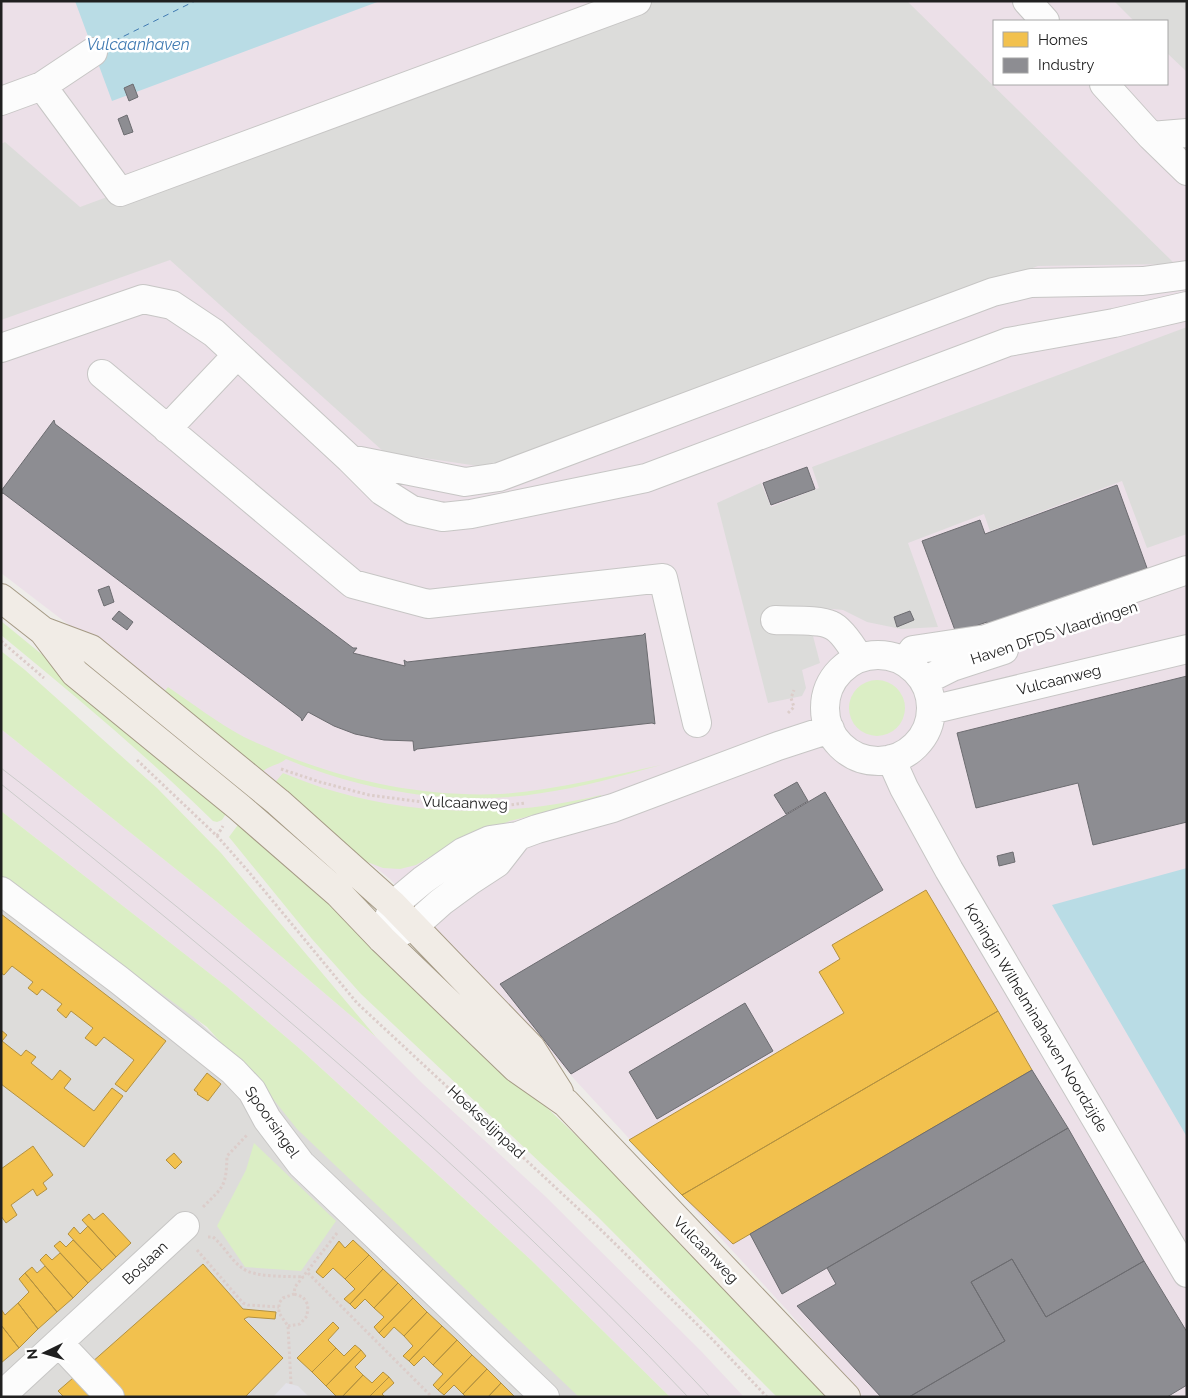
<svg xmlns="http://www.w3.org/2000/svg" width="1188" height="1398" font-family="Raleway,sans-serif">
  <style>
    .residential { fill: #dddcda }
    .industrial { fill: #ece0e8; fill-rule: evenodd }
    .religious { fill: #dcdcda }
    .grass { fill: #dbeec5 }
    .plaza { fill: #e3e2e8 }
    .water { fill: #b9dce5 }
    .homes { fill: #f2c14e; stroke: #b39140 }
    .industry { fill: #8d8d92; stroke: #6c6c70 }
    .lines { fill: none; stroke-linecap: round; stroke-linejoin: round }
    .ferry { stroke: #407ab2; stroke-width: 1; stroke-dasharray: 6 5; stroke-linecap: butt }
    .minor-casing { stroke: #c7c6c5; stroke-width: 30 }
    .major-casing { stroke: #a59a85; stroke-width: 30 }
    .path { stroke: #dccdca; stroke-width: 3; stroke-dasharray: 2.5 2.5; stroke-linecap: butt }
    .minor { stroke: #fcfcfc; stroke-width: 28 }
    .major { stroke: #f1ece6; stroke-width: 28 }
    .tram { stroke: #cbcbca; stroke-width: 1 }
    .labels { text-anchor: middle; stroke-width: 5; stroke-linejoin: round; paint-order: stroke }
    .street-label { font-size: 15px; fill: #202020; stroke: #fff }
    .water-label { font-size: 16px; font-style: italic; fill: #407ab2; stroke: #fff }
  </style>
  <rect width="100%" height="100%" fill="#eeece9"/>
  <!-- residential -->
  <path class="residential" d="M1 870 173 997 595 1397H1Z"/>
  <!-- industrial -->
  <path class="industrial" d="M1 1H1187V1397H863L787 1310 390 879 112 658 1 573ZM994 21H1167V84H994Z
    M1 729 222 906 376 1037 423 1084 545 1196 701 1351 744 1397H670L531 1260 300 1049 227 987 1 811Z"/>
  <!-- religious -->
  <path class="religious" d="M637 1H907L1175 264 1038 266 498 469 384 452 170 260 1 320V144L5 142 80 207Z
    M1114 1H1187V72L1167 53V21H1134Z
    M1187 327V534L1147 548 1122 481 990 531 984 514 908 543 938 627 901 629 867 622 843 610 812 607 813 636 820 663 802 670 806 688 802 696 768 703 717 503 761 483 771 507 819 488 812 467Z"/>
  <!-- grass -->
  <path class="grass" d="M1 621 83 688 227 812 222 820 217 822 213 821C146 755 74 695 1 635Z
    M1 651 25 670 157 788 221 853 376 1037 222 906 1 729Z
    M849 708a28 28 0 1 1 56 0a28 28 0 1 1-56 0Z
    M168 687C193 704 218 723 244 737 256 743 270 748 282 754 351 782 425 797 500 794 552 791 609 776 661 765 621 776 583 787 542 793 457 807 365 792 286 759 276 767 269 764 259 775L164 692Z
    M283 773C301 780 318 787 337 792 423 817 515 816 601 795L602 798 510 821 456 842 416 865 400 869 383 868 362 860 272 786Z
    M1 811 227 987 300 1049 531 1260 670 1397H579L297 1129 266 1090 246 1071 207 1027 1 876Z
    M240 822C404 973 568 1125 727 1282 764 1319 799 1359 835 1397H777L598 1217 361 994 312 939 229 837Z
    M254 1143 336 1221 301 1271 245 1267 217 1226 246 1170Z"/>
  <!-- plaza -->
  <path class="plaza" d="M286 1383 298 1386 309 1397H273Z"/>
  <!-- water -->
  <path class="water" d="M75 1H380L112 101Z
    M1187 868V1137L1052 905Z"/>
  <!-- homes -->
  <path class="homes" d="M926 890 998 1011 682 1195 629 1140 844 1013 819 972 840 959 832 945Z
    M1 914 166 1041 126 1092 115 1084 134 1060 104 1037 96 1046 85 1038 93 1028 71 1011 66 1018 57 1010 62 1004 42 989 37 995 28 988 33 982 12 966 4 975 1 973Z
    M998 1011 1032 1070 733 1244 682 1195Z
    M1 1030 7 1035 2 1041 21 1056 26 1050 36 1057 31 1063 52 1080 60 1070 71 1079 64 1088 94 1111 112 1088 123 1096 84 1147 1 1084Z
    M207 1073 221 1084 208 1101 197 1094 198 1093 194 1090Z
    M33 1146 53 1175 43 1183 47 1189 37 1196 33 1189 11 1205 17 1215 6 1223 1 1216V1169Z
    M174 1153 182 1162 175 1169 166 1160Z
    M103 1213 131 1243 116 1257 82 1220 89 1214 94 1220Z
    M88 1226 116 1257 102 1270 68 1234 74 1227 80 1234Z
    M73 1240 102 1270 88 1283 54 1246 60 1241 66 1247Z
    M353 1240 369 1255 345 1279 333 1268 323 1278 316 1272 339 1241 345 1248Z
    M60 1253 88 1283 73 1298 40 1260 46 1254 52 1260Z
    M369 1255 383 1269 350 1304 344 1299 355 1289 345 1279Z
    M203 1264 243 1309 276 1312 275 1319 248 1317 244 1319 283 1358 245 1397H122L91 1363Z
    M45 1266 73 1298 57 1312 25 1273 32 1267 37 1273Z
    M383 1269 398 1283 374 1308 365 1299 355 1309 350 1304Z
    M25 1273 57 1312 38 1329 18 1303 29 1292 19 1279Z
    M398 1283 413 1298 379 1333 374 1327 384 1317 374 1308Z
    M413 1298 427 1312 404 1336 394 1327 384 1338 379 1333Z
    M18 1303 38 1329 19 1348 1 1325V1309L5 1315Z
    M427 1312 442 1326 409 1361 403 1356 413 1346 404 1336Z
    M333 1322 339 1328 328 1340 336 1348 312 1372 297 1358Z
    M1 1325 19 1348 1 1363Z
    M442 1326 457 1340 433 1365 424 1356 414 1366 409 1361Z
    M457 1340 472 1355 438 1390 433 1385 443 1374 433 1365Z
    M355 1345 361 1350 326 1386 312 1372 336 1348 344 1356Z
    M361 1350 366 1356 355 1367 363 1375 342 1397H337L326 1386Z
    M472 1355 487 1369 463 1394 454 1385 444 1395 438 1390Z
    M487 1369 501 1383 488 1397H466L463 1394Z
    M383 1372 389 1377 369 1397H342L363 1375 372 1383Z
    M389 1377 394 1383 382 1394 385 1397H369Z
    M73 1378 100 1397H64L58 1391Z
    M501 1383 515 1397H488Z"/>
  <!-- industry -->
  <path class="industry" d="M133 84 138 97 129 101 124 88Z
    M127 115 133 132 124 135 118 119Z
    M54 420 55 424 353 648H357L353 653 405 666 404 660 407 662 643 635 645 633 655 724 652 723 417 749 414 751 413 741 384 740 355 734 334 726 308 712 302 721 301 718 3 493 1 494V491Z
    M807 467 815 489 771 505 763 483Z
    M1117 485 1147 568 989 627 987 622 956 633 922 541 980 520 985 534Z
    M109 586 114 602 104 606 98 590Z
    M119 611 133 622 127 630 112 619Z
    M910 611 914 620 897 627 894 617Z
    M1187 676V822L1093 845 1078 783 976 808 957 733Z
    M797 782 808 801 786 814 774 795Z
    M825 792 883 890 571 1074 500 984Z
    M1013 852 1015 862 999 866 997 856Z
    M745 1003 773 1051 657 1119 629 1072Z
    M1032 1070 1068 1128 782 1294 750 1234Z
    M1068 1128 1144 1261 1046 1317 1012 1259 971 1282 1005 1341 909 1397H881L797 1306 836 1284 827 1268Z
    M1012 1259 1046 1317 1144 1261 1187 1332V1385L1167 1397H909L1005 1341 971 1282Z"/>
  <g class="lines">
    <!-- ferry -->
    <path class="ferry" d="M104 46 195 1"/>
    <!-- minor casing -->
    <g class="minor-casing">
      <path id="minor" d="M1027 1 1045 21
        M1104 84 1151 136 1187 171
        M42 86 93 52
        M1 101 42 86 120 192 637 1
        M1151 136 1187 133
        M1 348 143 299 172 305 214 333 350 459 382 491 412 510 443 517 471 514 646 478 1008 342 1114 323 1187 306
        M102 374 353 584 428 604 663 578 697 723
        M167 429 236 356
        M350 459 465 482 499 477 993 292 1031 283 1143 281 1187 275
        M775 620C789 621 819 619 831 625 841 629 853 648 859 658
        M825 708a53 53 0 1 1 106 0a53 53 0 1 1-106 0Z
        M905 662 913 650 986 639 1187 570
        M924 681 952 667 1004 650
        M931 710 1187 649
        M891 759 904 788 949 870 1187 1273
        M1 891 119 980 233 1071 252 1091 267 1119 301 1164 545 1397
        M391 935 413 927 441 902 471 880 497 863 518 836
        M382 939 393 905 423 880 463 852 490 840 518 836 537 829 613 808 778 746 830 729
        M59 1343 110 1397
        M1 1396 185 1226"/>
    </g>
    <!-- major casing -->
    <g class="major-casing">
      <path id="major" d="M1 598 43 631 75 673 239 807 339 894 382 939 516 1068 566 1103 846 1397
        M43 631 91 649 278 802 393 905 531 1048 559 1092"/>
    </g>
    <!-- path -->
    <path class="path" d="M1 641 44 678
      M788 713 794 707 791 698 794 690
      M137 760 217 836 248 871 357 1003 598 1227 712 1339 767 1397
      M281 769 320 782 369 795 430 803 502 806 525 803
      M217 836 223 826
      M203 1207C224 1186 226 1187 227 1156L247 1135
      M208 1237H213C224 1246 231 1260 242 1268 255 1278 288 1276 304 1277
      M197 1250 243 1303 248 1305 279 1307
      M308 1273 432 1397
      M288 1326 300 1324 307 1316 308 1305 303 1297 294 1294
      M291 1384 288 1326 279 1313V1303L283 1298 294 1294 295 1287 337 1233"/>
    <!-- minor -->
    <use href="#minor" class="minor"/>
    <!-- major -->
    <use href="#major" class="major"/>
    <!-- tram -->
    <path class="tram" d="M1 768C194 916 381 1072 555 1242 607 1293 660 1343 710 1397
      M1 784C241 976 477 1173 688 1397"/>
  </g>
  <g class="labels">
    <!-- street labels -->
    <g class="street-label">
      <text transform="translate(1054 633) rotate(-18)" y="5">Haven DFDS Vlaardingen</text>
      <text transform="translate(1059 680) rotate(-14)" y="5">Vulcaanweg</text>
      <text transform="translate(465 803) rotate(2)" y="5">Vulcaanweg</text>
      <text transform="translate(1036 1018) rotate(59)" y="5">Koningin Wilhelminahaven Noordzijde</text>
      <text transform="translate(272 1122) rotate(55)" y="5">Spoorsingel</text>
      <text transform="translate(486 1122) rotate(43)" y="5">Hoekselijnpad</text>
      <text transform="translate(706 1250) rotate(46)" y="5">Vulcaanweg</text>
      <text transform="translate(145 1263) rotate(-43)" y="5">Boslaan</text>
    </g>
    <!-- water labels -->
    <g class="water-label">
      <text x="138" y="50">Vulcaanhaven</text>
    </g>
  </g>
  <!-- border -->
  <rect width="1188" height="1398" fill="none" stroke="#202020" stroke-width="5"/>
  <!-- legend -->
  <rect x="993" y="20" width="175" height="65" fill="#ffffff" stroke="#a6a6a6"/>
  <rect x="1003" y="32" width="25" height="15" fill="#f2c14e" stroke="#a6a6a6"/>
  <text x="1038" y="45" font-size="15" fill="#202020">Homes</text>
  <rect x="1003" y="58" width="25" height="15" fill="#8d8d92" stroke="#a6a6a6"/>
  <text x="1038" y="70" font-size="15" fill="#202020">Industry</text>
  <!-- north arrow -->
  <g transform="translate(45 1353) rotate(265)" stroke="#ffffff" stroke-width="4" paint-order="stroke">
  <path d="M0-4L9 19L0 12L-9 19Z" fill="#202020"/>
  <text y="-8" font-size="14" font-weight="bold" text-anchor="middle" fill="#202020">N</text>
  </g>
</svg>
